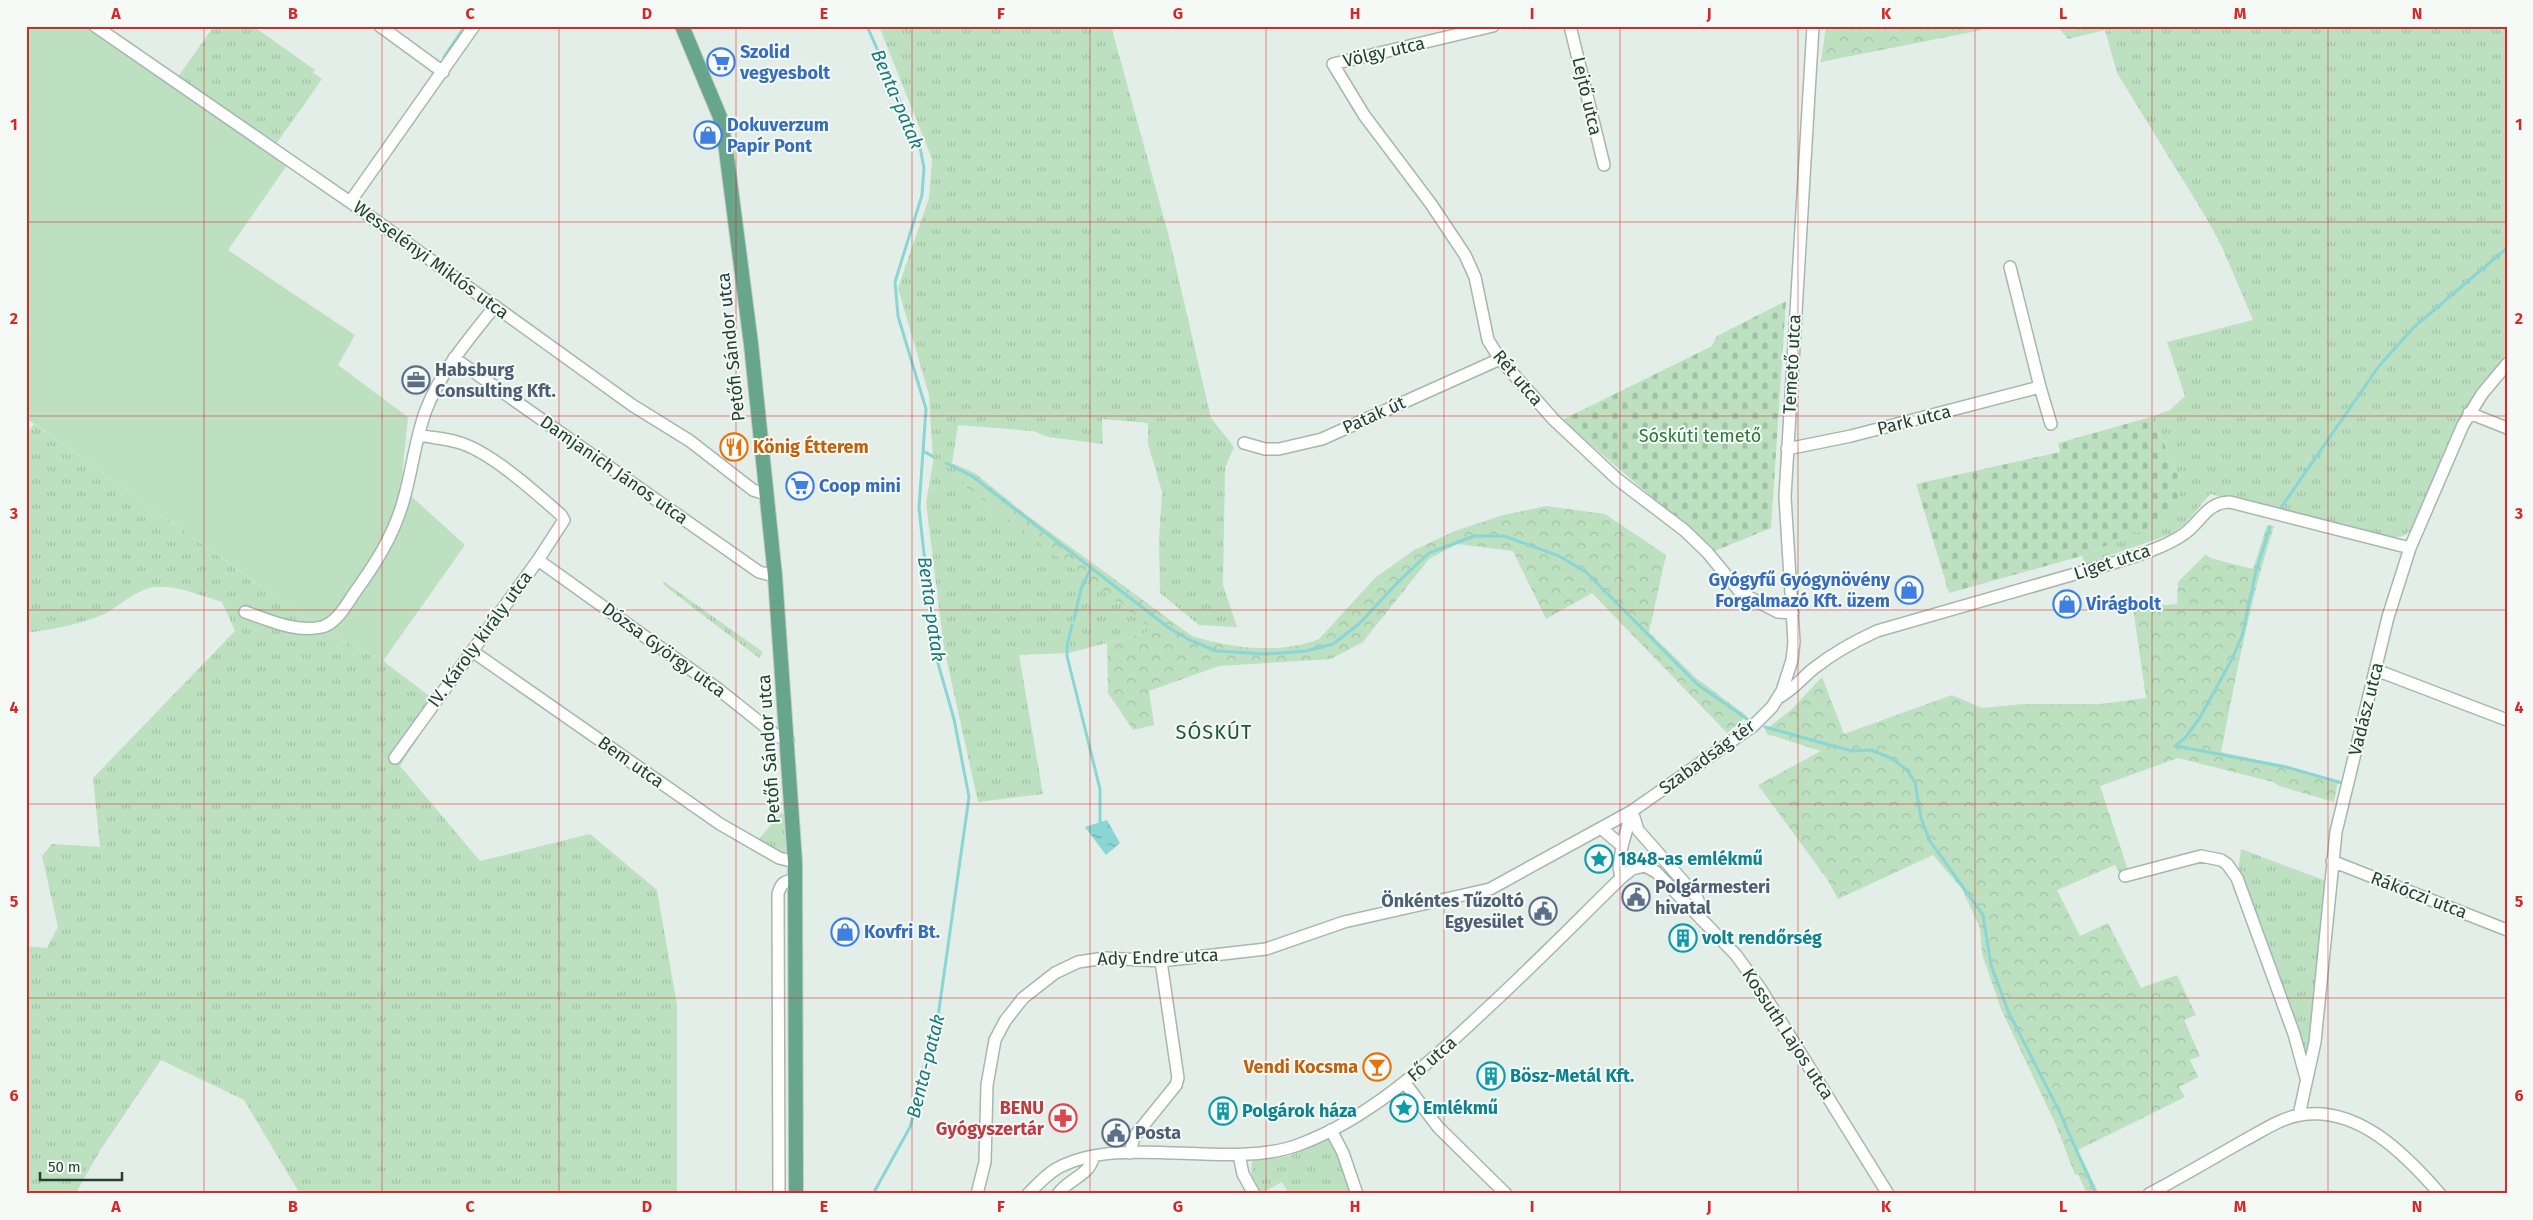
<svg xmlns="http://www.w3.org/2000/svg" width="2533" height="1220" font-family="'Fira Sans',sans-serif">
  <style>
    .grass { fill: url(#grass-tufts) }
    .forest { fill: url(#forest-crowns) }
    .cemetery { fill: url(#cemetery-stones) }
    .garden { fill: #bce0c0 }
    .water { fill: url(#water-ripples) }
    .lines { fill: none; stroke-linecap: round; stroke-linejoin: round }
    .stream { stroke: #8ad5d5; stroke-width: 3 }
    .minor-casing { stroke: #a6b7ae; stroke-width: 14 }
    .major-casing { stroke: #c1cac6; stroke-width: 16 }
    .minor { stroke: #fff; stroke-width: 11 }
    .major { stroke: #67a68b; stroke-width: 14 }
    .grid { fill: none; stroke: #d62828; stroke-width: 1; stroke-opacity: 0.55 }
    .labels { text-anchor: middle; stroke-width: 4; stroke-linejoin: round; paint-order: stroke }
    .shop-label { font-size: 18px; font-weight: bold; fill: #366cbe; stroke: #f5faf7; text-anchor: start }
    .street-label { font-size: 18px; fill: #224134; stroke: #f5faf7 }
    .service-label { font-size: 18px; font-weight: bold; fill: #4e5e75; stroke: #f5faf7; text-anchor: start }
    .park-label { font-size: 18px; fill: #2a7a3c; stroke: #f5faf7 }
    .food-label { font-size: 18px; font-weight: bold; fill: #c56008; stroke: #f5faf7; text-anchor: start }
    .culture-label { font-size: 18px; font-weight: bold; fill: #0d838f; stroke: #f5faf7; text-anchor: start }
    .health-label { font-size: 18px; font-weight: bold; fill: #be3a42; stroke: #f5faf7; text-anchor: end }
    .water-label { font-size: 19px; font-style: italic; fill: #197a7b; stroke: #f5faf7 }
    .quarter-label { font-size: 20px; letter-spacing: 1px; fill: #1d553e; stroke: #f5faf7 }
    .neatline { fill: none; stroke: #d62828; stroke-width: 2 }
    .grid-label { font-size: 16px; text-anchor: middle; font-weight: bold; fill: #d62828 }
  </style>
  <defs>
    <pattern id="grass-tufts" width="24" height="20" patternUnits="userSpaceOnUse" patternTransform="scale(1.25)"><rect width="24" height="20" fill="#bce0c0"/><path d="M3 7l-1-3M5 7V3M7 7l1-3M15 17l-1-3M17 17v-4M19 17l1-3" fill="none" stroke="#a1c1a6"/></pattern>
    <pattern id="forest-crowns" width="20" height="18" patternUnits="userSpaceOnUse" patternTransform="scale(1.25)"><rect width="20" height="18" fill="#bce0c0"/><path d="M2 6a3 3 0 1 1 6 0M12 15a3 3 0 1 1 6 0" fill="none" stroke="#a1c1a6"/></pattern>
    <pattern id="cemetery-stones" width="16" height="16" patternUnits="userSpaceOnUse" patternTransform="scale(1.25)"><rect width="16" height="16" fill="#bce0c0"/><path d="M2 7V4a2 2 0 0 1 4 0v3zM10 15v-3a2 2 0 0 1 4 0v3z" fill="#a1c1a6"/></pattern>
    <pattern id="water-ripples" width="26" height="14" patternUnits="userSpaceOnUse" patternTransform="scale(1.25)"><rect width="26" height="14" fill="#8ad5d5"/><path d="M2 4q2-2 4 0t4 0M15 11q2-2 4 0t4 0" fill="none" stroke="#70aeae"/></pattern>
  </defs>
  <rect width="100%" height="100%" fill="#e4eee8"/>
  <!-- grass -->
  <path class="grass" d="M214 26H253L315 70 313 73 322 79 274 147 175 81Z
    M879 26H1111L1168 233 1211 418 1234 447 1225 468 1223 585 1237 627 1199 625 1160 593 1159 539 1162 492 1148 444V423L1102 419 1103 444 1048 437 1033 431 958 425 952 463 967 488 1155 630 1069 653 1019 655 1043 794 978 802 944 648 926 503 933 462 929 395 898 288 929 198 932 159Z
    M2117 26H2507V358L2458 422 2411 531 2403 536 2392 538 2210 494 2186 523 2171 534 2085 564 2082 556 2169 519 2181 479 2151 417 2170 410 2185 396 2167 342 2253 320 2222 247 2207 219 2117 73 2105 30 2116 33Z
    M34 424 325 632 383 661 440 704 400 766 480 861 590 834 657 890 677 1005V1194H300L244 1100 161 1060 101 1149 75 1194H26V946L47 948 58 927 42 856 52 844 100 847 93 778 235 631 222 602C201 596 177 585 155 587 136 589 120 606 104 614 79 625 53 629 26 633V434Z
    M663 581 763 652 759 658 665 586Z
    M781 813 787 816V851L782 855 757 841Z
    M2241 849 2326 881 2311 1043 2307 1057 2238 872Z
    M1327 1138 1333 1144 1351 1194H1289L1282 1182 1260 1194 1251 1178 1252 1161 1289 1156Z"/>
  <!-- forest -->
  <path class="forest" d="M1826 26H2002L1821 62Z
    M2057 26H2117V33L2105 30 2068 39Z
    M952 463 975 473 1020 510 1192 636C1232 648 1279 655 1319 639L1375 578 1414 550 1455 531 1500 516 1546 506 1605 514 1666 555 1649 632 1695 677 1747 716 1727 733 1592 593 1546 619 1513 551 1457 544 1429 559 1363 642 1331 659 1219 666 1149 691 1154 725 1133 730 1108 693 1107 643 1154 630 967 488Z
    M2267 525 2274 526C2250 600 2236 676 2221 752L2287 766 2305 773 2338 781 2334 802 2279 786 2273 782 2178 758 2100 786 2128 870 2120 874 2115 865 2057 890 2080 936 2108 923 2141 988 2177 975 2196 1015 2184 1020 2200 1056 2190 1060 2198 1077 2179 1087 2185 1097 2078 1150 2099 1194H2087L2078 1174 2075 1175 2056 1125 2001 1009 1982 954 1980 928 1962 889 1933 855 1838 899 1827 879 1758 785 1821 751 1767 734 1765 730 1791 710 1822 677 1844 734 1952 695 1982 708 2023 704H2100L2146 698 2133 608 2177 604 2178 582 2206 554 2210 558 2253 569Z"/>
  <!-- cemetery -->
  <path class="cemetery" d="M1786 301 1771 528 1715 551 1562 420 1712 346 1717 336Z
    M2151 417 2181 479 2179 502 2169 519 2082 556 1949 593 1916 484 2060 452 2058 443Z"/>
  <!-- garden -->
  <path class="garden" d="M26 26H95L290 161 228 250 355 335 338 365 408 417 401 487 465 545 383 661 325 632 26 418Z"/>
  <!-- water -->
  <path class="water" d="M1107 820 1120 843 1106 855 1085 827Z"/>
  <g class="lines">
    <!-- stream -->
    <path class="stream" d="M867 26 920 147 924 168 922 195 895 282 898 316 926 409 919 508 935 653 954 719 969 797 935 1038 921 1075 917 1103 910 1127 873 1194
      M444 57 465 26
      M923 451 932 456
      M946 463 972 476 1169 628 1188 639 1216 651 1267 654 1306 651 1333 644 1359 624 1397 583 1429 553 1474 536H1504L1559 556 1586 572 1697 684 1747 719
      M2280 509 2379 366 2414 327 2507 248
      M1074 619 1081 589 1091 568
      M1072 625 1067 646V656L1100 789V822
      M1765 727 1852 751 1871 750 1891 758 1907 770 1915 782 1921 818 1930 841 1983 915 1991 965 2008 1011 2059 1111 2096 1194
      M2175 746 2185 738 2199 719 2231 661 2242 636 2256 571 2270 527
      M2176 746 2286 767 2342 783"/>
    <!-- minor casing -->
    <g class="minor-casing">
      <path id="minor" d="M95 26 350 202 632 405 690 441 753 490 766 494
        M380 26 443 72
        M1493 26 1333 64 1364 115 1431 204 1465 255 1475 277 1488 340 1500 359 1554 420 1617 479 1684 530 1707 552 1741 593 1778 612 1793 613
        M1570 26 1604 165
        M350 202 474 26
        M454 358 759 572 775 576
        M2040 387 2051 424
        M2469 413 2507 428
        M1244 443 1265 449H1279L1322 439 1500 359
        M1787 449 1851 436 2040 387 2010 267
        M538 560 718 689 777 736 788 740
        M245 612C269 620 295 633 322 627 336 623 345 607 353 595 374 566 393 537 403 502 412 472 415 439 426 410 441 371 469 339 495 306
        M472 651 720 824 779 858 795 862
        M2376 670 2507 720
        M1778 698C1793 690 1801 679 1813 669 1832 654 1855 641 1877 631L2120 561C2142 554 2165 547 2184 534 2201 522 2207 502 2230 502L2410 548
        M395 758 538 560 564 520 561 515C536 493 489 450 457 442 445 438 432 438 419 435
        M1601 828 1622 846
        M2332 861 2507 930
        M2125 876 2201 856 2221 860 2227 864 2237 878 2294 1034 2306 1078
        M1621 878 1619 867 1622 846 1632 811 1753 726 1772 707 1782 691 1792 660 1794 642 1785 497 1813 26
        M1405 1083 1438 1127 1506 1194
        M2299 1115 2315 1042 2336 832 2388 617 2410 548 2463 425 2482 394 2507 364
        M1331 1130 1343 1153 1357 1194
        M1130 1153 1134 1137 1176 1085 1178 1078 1161 961
        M1239 1155 1243 1174 1254 1194
        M779 1194 778 894C781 883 784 881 795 880
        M977 1194 985 1162 987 1085 995 1040 1005 1021 1023 998 1055 973 1078 962 1105 958 1161 961 1266 949 1344 922 1490 889 1632 811 1638 830 1696 896 1700 905 1701 919
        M1028 1194C1037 1185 1045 1176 1056 1169 1121 1132 1226 1171 1298 1145 1369 1119 1427 1065 1481 1014 1529 970 1575 923 1621 878L1632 869 1645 866 1656 872 1736 955 1760 988 1888 1194
        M1058 1194C1068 1179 1089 1176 1093 1158
        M2149 1194C2181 1177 2213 1158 2245 1140 2262 1131 2281 1118 2300 1115 2358 1105 2406 1155 2440 1194"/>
    </g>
    <!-- major casing -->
    <g class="major-casing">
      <path id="major" d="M682 26 720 117 726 150 751 344 775 576 795 862 796 1194"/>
    </g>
    <!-- minor -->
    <use href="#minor" class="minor"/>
    <!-- major -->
    <use href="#major" class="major"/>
  </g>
  <!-- grid -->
  <path class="grid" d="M204 26V1194M382 26V1194M559 26V1194M736 26V1194M912 26V1194M1090 26V1194M1266 26V1194M1444 26V1194M1620 26V1194M1798 26V1194M1975 26V1194M2152 26V1194M2328 26V1194M26 222H2507M26 416H2507M26 610H2507M26 804H2507M26 998H2507"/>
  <!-- icons -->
  <defs>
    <g id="supermarket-ring" transform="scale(1.4375)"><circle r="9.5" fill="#f5faf7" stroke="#3f7fe0" stroke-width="1.5"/><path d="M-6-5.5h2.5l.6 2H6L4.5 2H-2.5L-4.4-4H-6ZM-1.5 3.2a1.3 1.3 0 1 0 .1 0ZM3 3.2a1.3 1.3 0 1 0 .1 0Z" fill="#3f7fe0"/></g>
    <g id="shop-ring" transform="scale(1.4375)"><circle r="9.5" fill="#f5faf7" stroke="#3f7fe0" stroke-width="1.5"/><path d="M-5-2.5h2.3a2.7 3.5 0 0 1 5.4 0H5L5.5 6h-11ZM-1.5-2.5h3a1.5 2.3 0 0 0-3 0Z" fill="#3f7fe0"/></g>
    <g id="office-ring" transform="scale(1.4375)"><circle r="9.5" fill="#f5faf7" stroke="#5c6f8a" stroke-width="1.5"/><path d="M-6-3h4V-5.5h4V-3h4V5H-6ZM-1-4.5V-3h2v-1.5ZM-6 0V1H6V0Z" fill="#5c6f8a"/></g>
    <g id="restaurant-ring" transform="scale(1.4375)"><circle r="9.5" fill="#f5faf7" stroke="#e8710a" stroke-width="1.5"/><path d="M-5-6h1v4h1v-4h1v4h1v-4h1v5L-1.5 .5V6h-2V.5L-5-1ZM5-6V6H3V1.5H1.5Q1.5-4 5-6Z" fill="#e8710a"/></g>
    <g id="sight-ring" transform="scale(1.4375)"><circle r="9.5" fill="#f5faf7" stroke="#0f9aa8" stroke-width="1.5"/><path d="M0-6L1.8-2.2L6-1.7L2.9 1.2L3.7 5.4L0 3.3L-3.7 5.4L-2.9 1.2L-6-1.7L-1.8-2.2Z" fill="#0f9aa8"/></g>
    <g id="civic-ring" transform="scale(1.4375)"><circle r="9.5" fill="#f5faf7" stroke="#5c6f8a" stroke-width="1.5"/><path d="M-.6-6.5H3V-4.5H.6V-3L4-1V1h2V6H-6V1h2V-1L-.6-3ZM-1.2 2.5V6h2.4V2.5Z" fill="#5c6f8a"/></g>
    <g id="building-ring" transform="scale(1.4375)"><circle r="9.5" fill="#f5faf7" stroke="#0f9aa8" stroke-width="1.5"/><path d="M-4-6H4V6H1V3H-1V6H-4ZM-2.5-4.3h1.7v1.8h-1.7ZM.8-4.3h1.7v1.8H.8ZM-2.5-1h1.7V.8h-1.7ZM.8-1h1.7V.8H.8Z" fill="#0f9aa8"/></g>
    <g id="bar-ring" transform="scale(1.4375)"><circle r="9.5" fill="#f5faf7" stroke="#e8710a" stroke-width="1.5"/><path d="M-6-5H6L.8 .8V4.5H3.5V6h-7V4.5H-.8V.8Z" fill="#e8710a"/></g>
    <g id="pharmacy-ring" transform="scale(1.4375)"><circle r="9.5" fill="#f5faf7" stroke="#e0444e" stroke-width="1.5"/><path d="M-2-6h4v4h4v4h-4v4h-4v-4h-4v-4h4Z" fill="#e0444e"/></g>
  </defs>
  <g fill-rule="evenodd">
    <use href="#supermarket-ring" x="721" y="62"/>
    <use href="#shop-ring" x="708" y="135"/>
    <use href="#office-ring" x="416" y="380"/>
    <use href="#restaurant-ring" x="734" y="447"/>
    <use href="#supermarket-ring" x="800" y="486"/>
    <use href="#shop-ring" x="1909" y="590"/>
    <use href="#shop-ring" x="2067" y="604"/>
    <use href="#sight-ring" x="1599" y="859"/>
    <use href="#civic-ring" x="1636" y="897"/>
    <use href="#civic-ring" x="1543" y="911"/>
    <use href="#shop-ring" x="845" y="932"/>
    <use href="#building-ring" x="1683" y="938"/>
    <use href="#bar-ring" x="1377" y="1067"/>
    <use href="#building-ring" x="1491" y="1076"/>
    <use href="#sight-ring" x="1404" y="1108"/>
    <use href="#building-ring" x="1223" y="1111"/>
    <use href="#pharmacy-ring" x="1063" y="1118"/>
    <use href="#civic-ring" x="1116" y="1133"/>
  </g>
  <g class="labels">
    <!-- shop labels -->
    <g class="shop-label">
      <text x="740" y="58">Szolid<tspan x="740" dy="21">vegyesbolt</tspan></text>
      <text x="727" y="131">Dokuverzum<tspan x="727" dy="21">Papír Pont</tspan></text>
      <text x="819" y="492">Coop mini</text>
      <text x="1890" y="586" text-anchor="end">Gyógyfű Gyógynövény<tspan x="1890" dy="21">Forgalmazó Kft. üzem</tspan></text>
      <text x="2086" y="610">Virágbolt</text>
      <text x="864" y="938">Kovfri Bt.</text>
    </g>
    <!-- street labels -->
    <g class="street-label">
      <text transform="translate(1384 52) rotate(-13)" y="6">Völgy utca</text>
      <text transform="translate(1587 96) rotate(77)" y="6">Lejtő utca</text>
      <text transform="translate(431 260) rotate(36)" y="6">Wesselényi Miklós utca</text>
      <text transform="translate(731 347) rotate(-96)" y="6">Petőfi Sándor utca</text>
      <text transform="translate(1792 364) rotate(-87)" y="6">Temető utca</text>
      <text transform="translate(1518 378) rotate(50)" y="6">Rét utca</text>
      <text transform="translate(1374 415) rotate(-24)" y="6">Patak út</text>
      <text transform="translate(1914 420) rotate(-14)" y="6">Park utca</text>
      <text transform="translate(614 470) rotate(35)" y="6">Damjanich János utca</text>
      <text transform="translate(2112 562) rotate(-18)" y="6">Liget utca</text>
      <text transform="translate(480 639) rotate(-54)" y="6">IV. Károly király utca</text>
      <text transform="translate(664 650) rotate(36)" y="6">Dózsa György utca</text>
      <text transform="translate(2366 709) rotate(-76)" y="6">Vadász utca</text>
      <text transform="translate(769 749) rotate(-94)" y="6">Petőfi Sándor utca</text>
      <text transform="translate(1707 757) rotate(-36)" y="6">Szabadság tér</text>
      <text transform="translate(631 762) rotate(35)" y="6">Bem utca</text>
      <text transform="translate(2419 895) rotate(21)" y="6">Rákóczi utca</text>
      <text transform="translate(1158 957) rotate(-2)" y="6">Ady Endre utca</text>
      <text transform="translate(1788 1034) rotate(57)" y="6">Kossuth Lajos utca</text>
      <text transform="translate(1432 1059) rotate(-41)" y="6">Fő utca</text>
    </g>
    <!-- service labels -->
    <g class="service-label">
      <text x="435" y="376">Habsburg<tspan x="435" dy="21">Consulting Kft.</tspan></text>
      <text x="1655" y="893">Polgármesteri<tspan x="1655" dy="21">hivatal</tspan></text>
      <text x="1524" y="907" text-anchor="end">Önkéntes Tűzoltó<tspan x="1524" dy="21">Egyesület</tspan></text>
      <text x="1135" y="1139">Posta</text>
    </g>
    <!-- park labels -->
    <g class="park-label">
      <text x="1700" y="442">Sóskúti temető</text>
    </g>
    <!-- food labels -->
    <g class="food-label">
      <text x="753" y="453">König Étterem</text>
      <text x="1358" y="1073" text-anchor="end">Vendi Kocsma</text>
    </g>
    <!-- culture labels -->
    <g class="culture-label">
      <text x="1618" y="865">1848-as emlékmű</text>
      <text x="1702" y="944">volt rendőrség</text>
      <text x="1510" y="1082">Bösz-Metál Kft.</text>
      <text x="1423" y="1114">Emlékmű</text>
      <text x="1242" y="1117">Polgárok háza</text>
    </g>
    <!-- health labels -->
    <g class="health-label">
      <text x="1044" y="1114">BENU<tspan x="1044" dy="21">Gyógyszertár</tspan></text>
    </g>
    <!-- water labels -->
    <g class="water-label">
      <text transform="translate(898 99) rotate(67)" y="7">Benta-patak</text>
      <text transform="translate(932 609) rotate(82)" y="7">Benta-patak</text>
      <text transform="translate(925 1066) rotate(-76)" y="7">Benta-patak</text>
    </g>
    <!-- quarter labels -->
    <g class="quarter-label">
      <text x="1214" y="739">SÓSKÚT</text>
    </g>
  </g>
  <!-- border -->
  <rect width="2533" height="1220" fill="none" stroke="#f5faf7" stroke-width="55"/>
  <!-- scale -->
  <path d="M40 1172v8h82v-8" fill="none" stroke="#224134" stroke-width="2.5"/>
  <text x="48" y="1172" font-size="15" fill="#224134" stroke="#f5faf7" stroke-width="4" paint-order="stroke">50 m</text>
  <rect x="28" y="28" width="2478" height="1164" class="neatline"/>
  <g class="grid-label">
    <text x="116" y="19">A</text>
    <text x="293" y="19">B</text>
    <text x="470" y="19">C</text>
    <text x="647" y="19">D</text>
    <text x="824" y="19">E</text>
    <text x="1001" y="19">F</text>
    <text x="1178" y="19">G</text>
    <text x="1355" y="19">H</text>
    <text x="1532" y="19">I</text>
    <text x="1709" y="19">J</text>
    <text x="1886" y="19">K</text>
    <text x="2063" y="19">L</text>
    <text x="2240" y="19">M</text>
    <text x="2417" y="19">N</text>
    <text x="14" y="130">1</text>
    <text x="2519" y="130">1</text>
    <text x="14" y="324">2</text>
    <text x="2519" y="324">2</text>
    <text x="14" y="519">3</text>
    <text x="2519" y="519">3</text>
    <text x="14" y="713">4</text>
    <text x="2519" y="713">4</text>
    <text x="14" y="907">5</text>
    <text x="2519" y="907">5</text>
    <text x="14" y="1101">6</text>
    <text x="2519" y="1101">6</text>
    <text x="116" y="1212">A</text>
    <text x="293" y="1212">B</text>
    <text x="470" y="1212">C</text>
    <text x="647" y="1212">D</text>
    <text x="824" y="1212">E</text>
    <text x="1001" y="1212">F</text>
    <text x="1178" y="1212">G</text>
    <text x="1355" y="1212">H</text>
    <text x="1532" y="1212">I</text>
    <text x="1709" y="1212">J</text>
    <text x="1886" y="1212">K</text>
    <text x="2063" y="1212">L</text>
    <text x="2240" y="1212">M</text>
    <text x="2417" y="1212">N</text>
  </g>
</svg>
